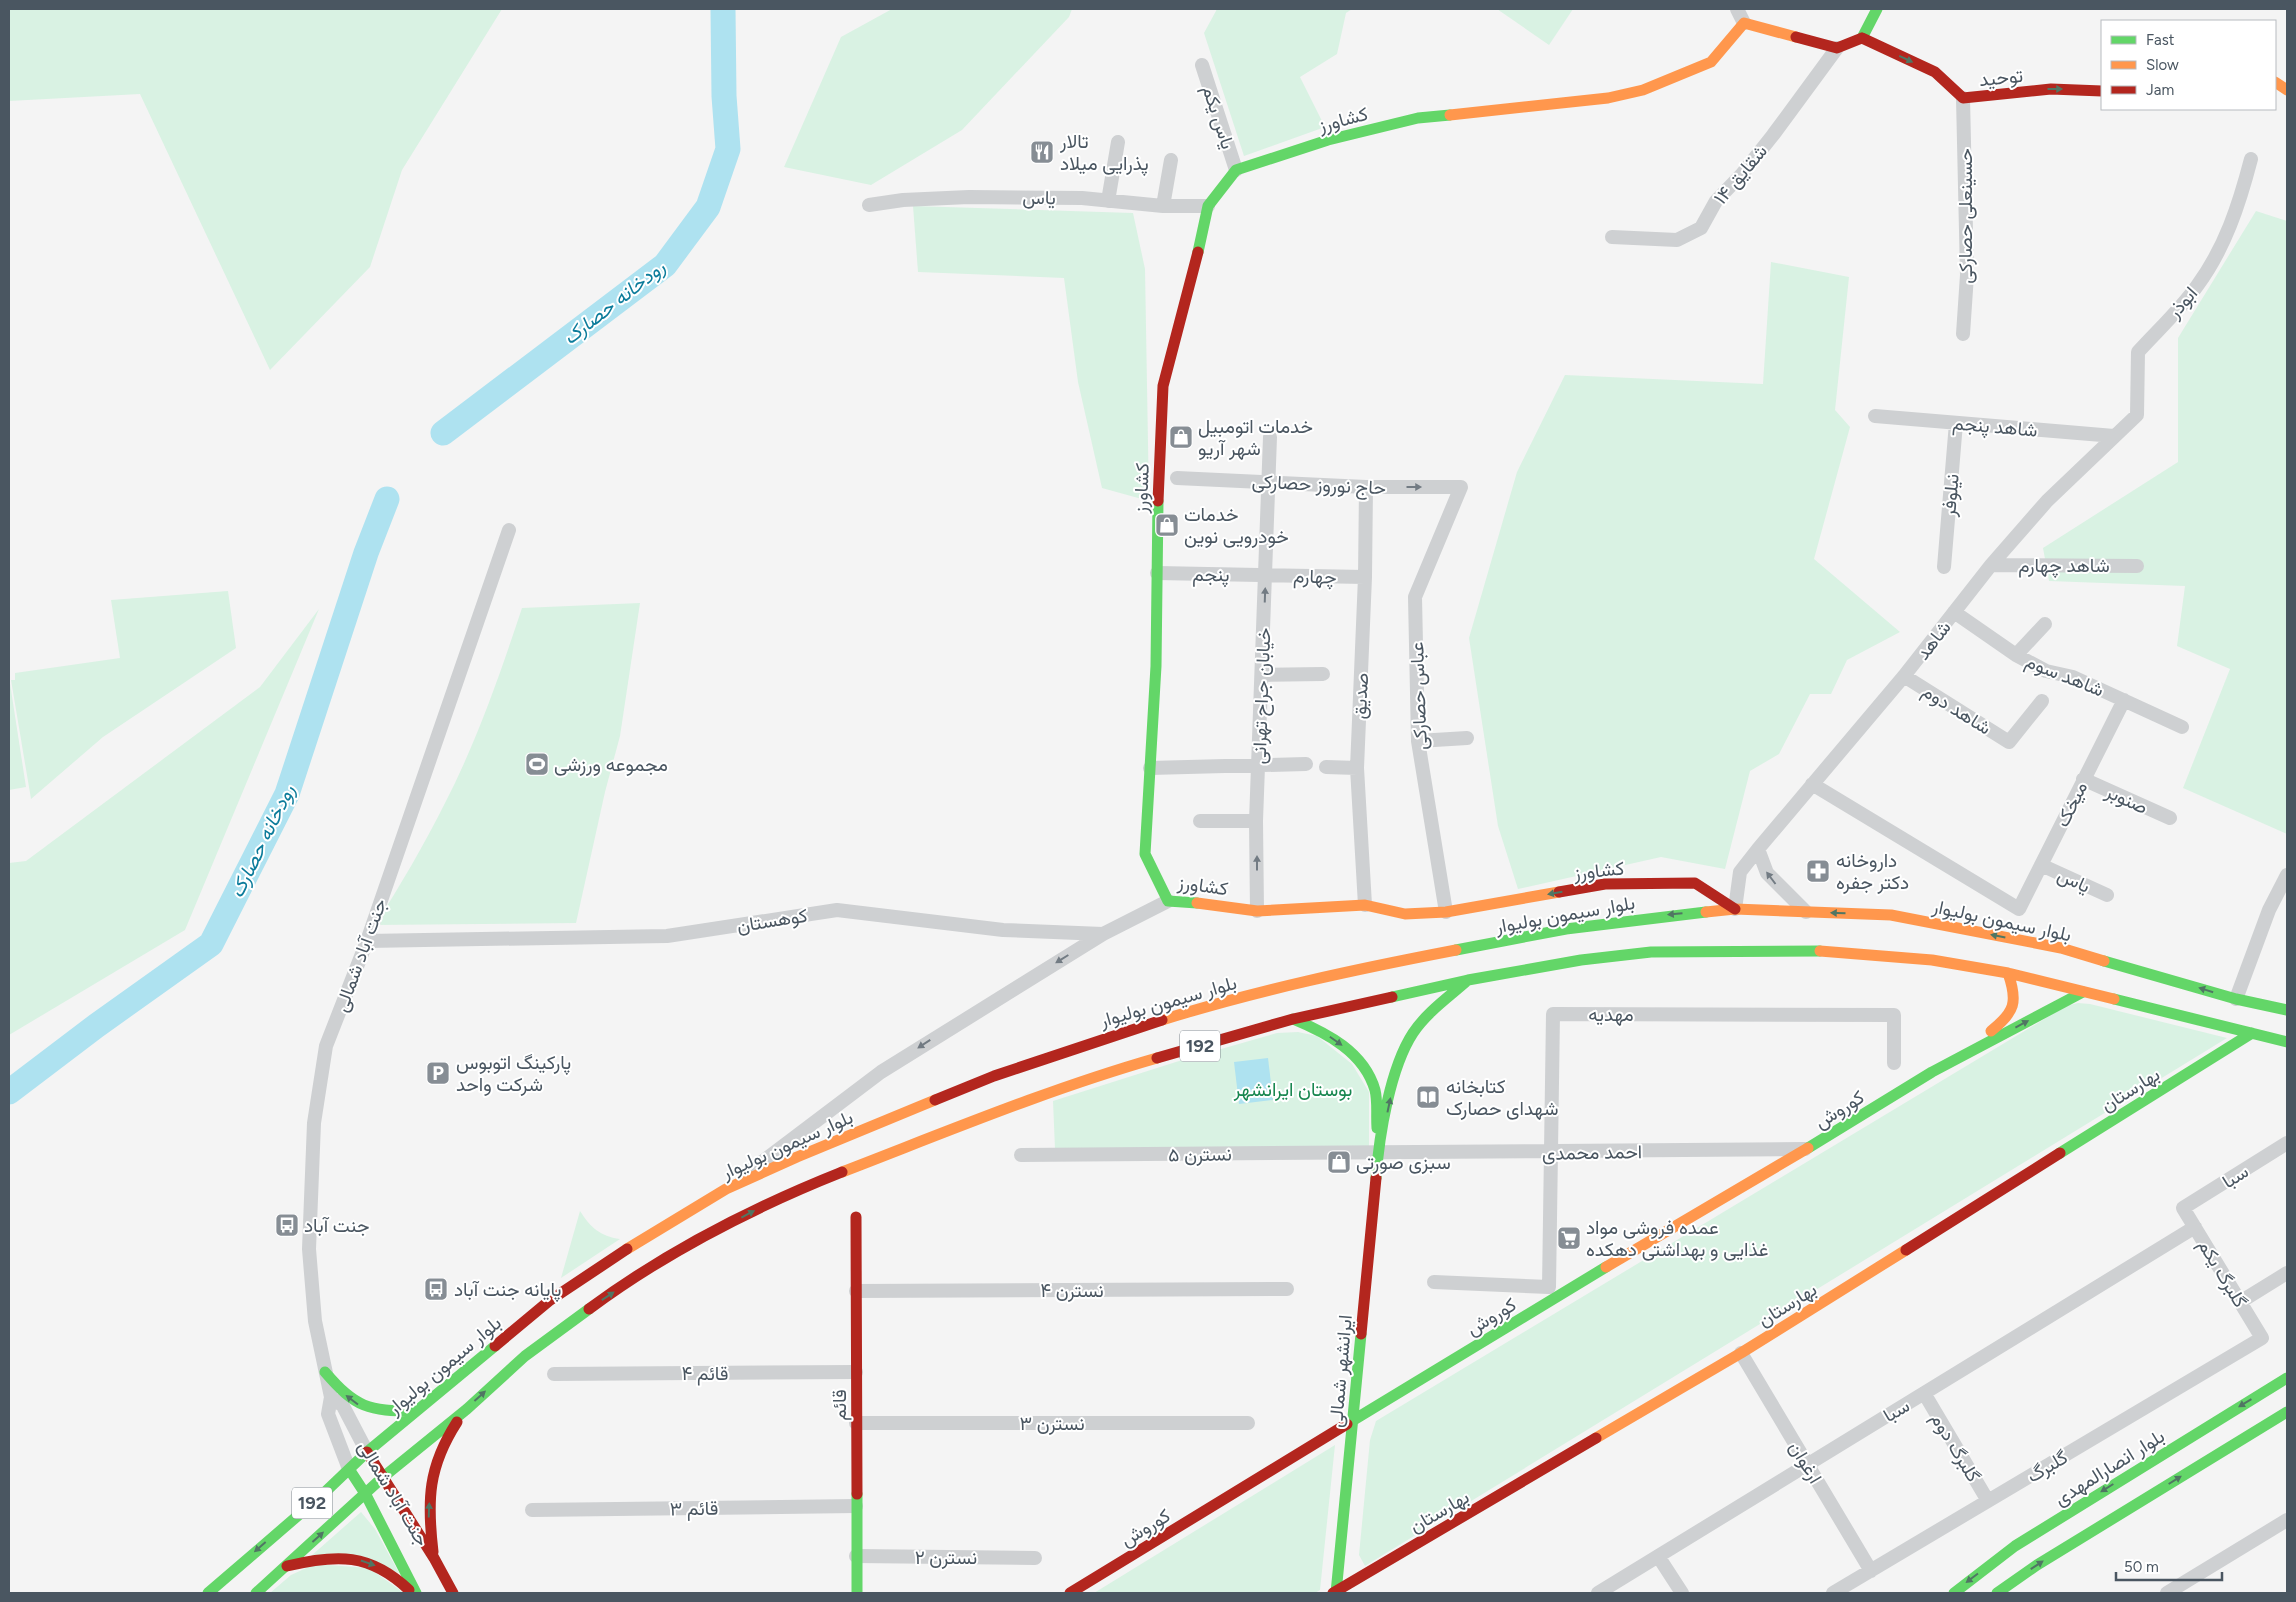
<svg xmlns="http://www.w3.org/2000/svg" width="2296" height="1602" font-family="Figtree,Vazirmatn,sans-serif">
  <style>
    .green { fill: #d9f2e3 }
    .water { fill: #aee2f0 }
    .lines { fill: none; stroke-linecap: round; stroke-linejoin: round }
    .river { stroke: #aee2f0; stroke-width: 25 }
    .street { stroke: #ced0d2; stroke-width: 14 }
    .fast { stroke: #63d668; stroke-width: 11 }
    .slow { stroke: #ff974d; stroke-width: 11 }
    .jam { stroke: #b3261e; stroke-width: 11 }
    .oneway { fill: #507663 }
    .oneway2 { fill: #727b83 }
    .labels { text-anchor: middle; stroke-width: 4; stroke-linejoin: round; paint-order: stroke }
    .shield { fill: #fff; stroke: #808990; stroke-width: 1 }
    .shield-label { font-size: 18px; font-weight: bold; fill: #4a5661 }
    .street-label { font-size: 19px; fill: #4a5661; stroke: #fff }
    .poi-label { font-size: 19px; fill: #4a5661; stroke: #fff; text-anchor: start }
    .park-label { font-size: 19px; fill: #17864f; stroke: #fff }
    .water-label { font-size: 20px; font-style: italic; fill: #0c7c9b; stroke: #fff }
  </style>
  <rect width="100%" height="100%" fill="#f4f4f4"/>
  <!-- green -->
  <path class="green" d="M9 9H502L402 170 370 267 270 370 140 94 9 101Z
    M892 9H1072L1069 17 962 130 871 185 784 167 841 37Z
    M1217 9H1352L1346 13 1337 54 1300 77 1325 127 1244 156 1204 33Z
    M1497 9H1573L1549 45Z
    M913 206 1133 213 1145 269 1149 501 1102 488 1078 382 1064 278 918 272Z
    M2256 211 2287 221V834L2183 788 2230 669 2177 646 2185 586 2049 581 2043 548 2178 462V338Z
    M1771 262 1849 277 1835 410 1850 427 1814 559 1900 632 1847 660 1831 694H1810L1779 754 1750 771 1725 869 1661 857 1518 889 1498 826 1469 638 1517 472 1565 375 1763 384Z
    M228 591 236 648 103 737 31 799 11 680H15V673L120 658 111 600Z
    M640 603 620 736 605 792 576 923 375 925C400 886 424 845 445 803 477 741 500 674 522 608Z
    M319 609 185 930 9 1035V863L26 861 260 687Z
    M9 677 26 787 9 790Z
    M2078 1003 2090 1004 2227 1038 1365 1566 1359 1555 1370 1440 1376 1421 2066 1006Z
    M1298 1032 1317 1036 1352 1064 1369 1092V1148L1055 1149 1053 1101 1179 1061 1277 1033Z
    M580 1211C591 1228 600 1236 620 1239L561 1278Z
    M1335 1445 1320 1590 1315 1593H1094Z
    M361 1512 375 1529 399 1573 311 1556Z
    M315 1564 369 1568 404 1593H270L291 1575Z"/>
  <!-- water -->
  <path class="water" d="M1268 1058 1273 1100 1239 1104 1234 1062Z"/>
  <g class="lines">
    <!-- river -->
    <path class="river" d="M443 433 665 265 708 207 728 149 724 96 723 9
      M9 1092 96 1026 211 944 287 794 366 553 387 499"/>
    <!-- street -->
    <path class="street" d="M1737 9 1744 23
      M1202 65 1236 170
      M1108 201 1118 142
      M869 205 903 200 969 197 1082 198 1163 206H1208
      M1163 206 1171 160
      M1612 237 1677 240 1701 228 1716 201 1742 174 1773 135 1837 48
      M1963 334 1967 275 1963 98
      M1875 416 2114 436
      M1177 478 1366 487H1461L1415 597 1418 741 1446 912
      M1991 565 2137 566
      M1944 567 1956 423
      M1157 573 1365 577
      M1954 612 2016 655 2046 671 2073 677 2182 727
      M2016 655 2045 624
      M1262 675 1323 674
      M1904 676 2009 742 2042 701
      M1418 741 1467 738
      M1326 767 1357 768
      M1150 768 1306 764
      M2083 779 2170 818
      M1812 784 2019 909 2124 700
      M1200 821H1256
      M1758 849 1904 676 1991 565 2047 501 2137 415 2138 352C2157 331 2180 310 2197 286 2225 248 2239 205 2251 159
      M2041 865 2107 895
      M1365 905 1357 768 1365 577 1366 487
      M1735 909 1740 872 1758 849 1767 873 1806 912
      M1257 911 1256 821 1270 437
      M367 941 667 936 837 910 1003 930 1103 934 1168 901
      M2236 999 2269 910 2287 875
      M1021 1155 1805 1149
      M750 1171 881 1072 1103 934
      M1434 1282 1549 1287 1553 1014 1894 1015V1063
      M856 1291 1287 1289
      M2240 1302 2287 1273
      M1741 1353 1871 1571
      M554 1374 856 1372
      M1924 1393 1988 1501
      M331 1397 343 1406 367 1452
      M856 1423H1248
      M349 1469 328 1414 331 1397 315 1321 309 1249 314 1123 326 1046 367 941 509 530
      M532 1510 856 1506
      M856 1556 1035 1558
      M1658 1556 1682 1593
      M1598 1593 2195 1227
      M1833 1593 2262 1338 2183 1208 2287 1143
      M2167 1593 2287 1520"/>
    <!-- fast -->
    <path class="fast" d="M1862 38 1877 9
      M1198 252 1208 206 1236 170 1328 140 1418 118 1450 115
      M1158 501 1156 666 1145 854 1168 901 1197 903
      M1456 950 1566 929 1706 912
      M2104 961 2236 999 2287 1010
      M1392 997 1468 980 1581 960 1651 952 1820 951
      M2114 999 2287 1042
      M1293 1019C1327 1033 1364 1052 1375 1090 1378 1102 1376 1115 1377 1128
      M1808 1148 1932 1072 2083 992
      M2060 1153 2252 1033
      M1376 1178C1379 1136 1390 1068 1413 1033 1427 1012 1449 997 1468 980
      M325 1372C356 1408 368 1411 415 1411
      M1347 1424 1606 1267
      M349 1469 366 1495 416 1593
      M857 1494V1593
      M208 1593 323 1494 367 1452 495 1346
      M256 1593 382 1478 467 1409 525 1356 589 1309
      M1336 1593 1361 1334
      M1954 1593 2015 1546 2287 1378
      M1997 1593 2037 1565 2287 1412"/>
    <!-- slow -->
    <path class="slow" d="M2275 82 2287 90
      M1450 115 1608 98 1643 90 1711 62 1744 23 1796 37
      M1197 903 1257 911 1365 905 1405 914 1446 912 1559 892
      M1706 912 1735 909 1891 915 2061 948 2104 961
      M1820 951 1932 960 2008 973 2114 999
      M1162 1020C1258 990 1357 969 1456 950
      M1991 1031C2015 1012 2018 1002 2008 973
      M842 1172C946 1132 1049 1089 1157 1058
      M627 1249 726 1189 797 1157 935 1100
      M1606 1267 1808 1148
      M1596 1438 1741 1353 1906 1250"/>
    <!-- jam -->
    <path class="jam" d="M1796 37 1837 48 1862 38
      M1862 38 1935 72 1963 98 2051 89 2102 91
      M1158 501 1163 386 1198 252
      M1559 892 1605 884 1695 883 1735 909
      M1157 1058 1293 1019 1392 997
      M935 1100 994 1076 1162 1020
      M856 1217 857 1494
      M1906 1250 2060 1153
      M589 1309C666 1252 754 1207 842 1172
      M1361 1334 1376 1178
      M495 1346 549 1301 627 1249
      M367 1452 434 1558 453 1593
      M433 1552C427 1500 428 1467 457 1422
      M287 1566C337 1554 370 1553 409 1590
      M1070 1593 1347 1424
      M1333 1593 1596 1438"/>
  </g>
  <!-- one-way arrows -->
  <defs><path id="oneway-solid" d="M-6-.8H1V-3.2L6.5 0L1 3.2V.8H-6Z" transform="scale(1.25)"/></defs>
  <g class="oneway">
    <use href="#oneway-solid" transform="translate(1906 59) rotate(25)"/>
    <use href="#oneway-solid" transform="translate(2055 89)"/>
    <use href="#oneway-solid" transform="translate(1555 893) rotate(170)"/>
    <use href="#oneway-solid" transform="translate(1838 913) rotate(-178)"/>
    <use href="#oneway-solid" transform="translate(1675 914) rotate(175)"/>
    <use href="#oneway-solid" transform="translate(1998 936) rotate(-169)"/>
    <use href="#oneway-solid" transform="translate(2206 990) rotate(-163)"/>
    <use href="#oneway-solid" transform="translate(2022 1024) rotate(-28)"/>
    <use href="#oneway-solid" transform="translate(1336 1041) rotate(35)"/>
    <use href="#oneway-solid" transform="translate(1389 1105) rotate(-78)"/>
    <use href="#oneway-solid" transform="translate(748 1214) rotate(-28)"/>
    <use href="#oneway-solid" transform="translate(608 1296) rotate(-33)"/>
    <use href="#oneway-solid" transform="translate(480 1396) rotate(-42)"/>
    <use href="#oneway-solid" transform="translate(352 1400) rotate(-143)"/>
    <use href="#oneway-solid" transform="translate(2245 1403) rotate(149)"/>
    <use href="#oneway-solid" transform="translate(2175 1480) rotate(-32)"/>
    <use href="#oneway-solid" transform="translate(2107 1488) rotate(148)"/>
    <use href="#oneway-solid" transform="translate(429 1510) rotate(-88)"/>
    <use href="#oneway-solid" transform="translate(318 1537) rotate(-42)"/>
    <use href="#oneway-solid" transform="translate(260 1547) rotate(139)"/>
    <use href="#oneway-solid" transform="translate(368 1563) rotate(19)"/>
    <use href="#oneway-solid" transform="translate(2037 1565) rotate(-33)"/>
    <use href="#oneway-solid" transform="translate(1972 1578) rotate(143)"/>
  </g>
  <g class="oneway2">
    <use href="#oneway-solid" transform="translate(1414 487)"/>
    <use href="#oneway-solid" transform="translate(1265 595) rotate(-88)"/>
    <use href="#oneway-solid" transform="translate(1257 863) rotate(-90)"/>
    <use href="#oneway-solid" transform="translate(1771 878) rotate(-127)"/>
    <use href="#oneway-solid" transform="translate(1062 959) rotate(148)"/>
    <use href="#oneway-solid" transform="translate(924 1044) rotate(147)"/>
  </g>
  <!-- icons -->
  <defs>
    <g id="restaurant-square" transform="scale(1.25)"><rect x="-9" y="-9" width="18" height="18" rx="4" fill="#868d94" stroke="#fff"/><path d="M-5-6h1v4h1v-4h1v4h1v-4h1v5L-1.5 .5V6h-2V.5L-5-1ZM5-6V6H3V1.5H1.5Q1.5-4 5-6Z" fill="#fff"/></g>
    <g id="shop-square" transform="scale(1.25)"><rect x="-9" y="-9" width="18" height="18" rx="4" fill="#868d94" stroke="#fff"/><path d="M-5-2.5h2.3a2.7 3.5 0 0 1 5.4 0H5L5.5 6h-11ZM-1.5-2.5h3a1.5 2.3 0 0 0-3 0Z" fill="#fff"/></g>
    <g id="stadium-square" transform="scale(1.25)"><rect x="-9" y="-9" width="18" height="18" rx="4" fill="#868d94" stroke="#fff"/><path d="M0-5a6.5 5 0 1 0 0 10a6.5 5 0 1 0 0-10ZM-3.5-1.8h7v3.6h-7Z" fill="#fff"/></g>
    <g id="pharmacy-square" transform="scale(1.25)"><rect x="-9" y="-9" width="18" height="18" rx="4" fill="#868d94" stroke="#fff"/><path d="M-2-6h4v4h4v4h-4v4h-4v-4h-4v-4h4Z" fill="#fff"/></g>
    <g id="parking-square" transform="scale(1.25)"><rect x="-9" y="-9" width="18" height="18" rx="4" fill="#868d94" stroke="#fff"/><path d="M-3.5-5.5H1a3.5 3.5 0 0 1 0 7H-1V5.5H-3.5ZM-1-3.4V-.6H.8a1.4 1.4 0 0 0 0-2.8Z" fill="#fff"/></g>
    <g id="library-square" transform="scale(1.25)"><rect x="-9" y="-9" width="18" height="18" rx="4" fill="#868d94" stroke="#fff"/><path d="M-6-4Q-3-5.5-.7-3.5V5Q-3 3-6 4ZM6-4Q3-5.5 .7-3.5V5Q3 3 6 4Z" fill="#fff"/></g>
    <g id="bus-square" transform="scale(1.25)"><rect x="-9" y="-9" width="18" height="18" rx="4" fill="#868d94" stroke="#fff"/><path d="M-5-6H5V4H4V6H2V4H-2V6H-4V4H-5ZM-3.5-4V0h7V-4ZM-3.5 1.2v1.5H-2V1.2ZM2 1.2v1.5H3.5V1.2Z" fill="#fff"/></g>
    <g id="supermarket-square" transform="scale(1.25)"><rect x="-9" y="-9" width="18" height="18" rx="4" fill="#868d94" stroke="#fff"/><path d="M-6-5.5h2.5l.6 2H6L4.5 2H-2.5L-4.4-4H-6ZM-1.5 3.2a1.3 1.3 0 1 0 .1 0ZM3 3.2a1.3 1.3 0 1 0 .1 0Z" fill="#fff"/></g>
  </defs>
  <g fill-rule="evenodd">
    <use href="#restaurant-square" x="1042" y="152"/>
    <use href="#shop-square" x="1181" y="437"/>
    <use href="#shop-square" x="1167" y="525"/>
    <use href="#stadium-square" x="537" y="764"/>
    <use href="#pharmacy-square" x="1818" y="871"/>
    <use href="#parking-square" x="438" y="1073"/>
    <use href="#library-square" x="1428" y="1097"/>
    <use href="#shop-square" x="1339" y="1162"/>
    <use href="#bus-square" x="287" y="1225"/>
    <use href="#supermarket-square" x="1569" y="1238"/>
    <use href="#bus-square" x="436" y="1289"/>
  </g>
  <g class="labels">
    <!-- shield labels -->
    <g class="shield">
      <rect x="1180" y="1030.5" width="40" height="31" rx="4"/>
      <rect x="292" y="1487.5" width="40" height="31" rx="4"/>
    </g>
    <g class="shield-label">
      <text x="1200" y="1052">192</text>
      <text x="312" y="1509">192</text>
    </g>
    <!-- street labels -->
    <g class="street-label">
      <text transform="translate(2001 77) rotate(-6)" y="7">توحید</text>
      <text transform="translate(1219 117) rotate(72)" y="7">یاس یکم</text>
      <text transform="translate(1343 119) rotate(-15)" y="7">کشاورز</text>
      <text transform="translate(1740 174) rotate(-50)" y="7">شقایق ۱۴</text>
      <text transform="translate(1039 197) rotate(1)" y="7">یاس</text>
      <text transform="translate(1965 216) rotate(-90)" y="7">حسینعلی حصارکی</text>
      <text transform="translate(2182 302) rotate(-49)" y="7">ابوذر</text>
      <text transform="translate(1995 426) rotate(5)" y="7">شاهد پنجم</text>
      <text transform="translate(1319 484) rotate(3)" y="7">حاج نوروز حصارکی</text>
      <text transform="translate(1141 488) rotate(-88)" y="7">کشاورز</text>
      <text transform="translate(1950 495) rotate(-85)" y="7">نیلوفر</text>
      <text x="2064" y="572">شاهد چهارم</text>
      <text transform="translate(1211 574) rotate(1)" y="7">پنجم</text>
      <text transform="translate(1315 576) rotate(2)" y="7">چهارم</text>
      <text transform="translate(1933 640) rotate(-52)" y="7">شاهد</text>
      <text transform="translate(2065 675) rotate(22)" y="7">شاهد سوم</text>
      <text transform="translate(1261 696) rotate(-88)" y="7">خیابان جراح تهرانی</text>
      <text transform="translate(1360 696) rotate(-87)" y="7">صدیق</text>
      <text transform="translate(1418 696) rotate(-92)" y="7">عباس حصارکی</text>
      <text transform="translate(1957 709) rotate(32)" y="7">شاهد دوم</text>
      <text transform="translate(2127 799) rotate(25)" y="7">صنوبر</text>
      <text transform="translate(2071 804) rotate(-64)" y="7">میخک</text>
      <text transform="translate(1599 870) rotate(-6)" y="7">کشاورز</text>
      <text transform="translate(2074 880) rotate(24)" y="7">یاس</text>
      <text transform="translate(1203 885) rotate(8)" y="7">کشاورز</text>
      <text transform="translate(1565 914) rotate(-10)" y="7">بلوار سیمون بولیوار</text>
      <text transform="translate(772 920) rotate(-9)" y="7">کوهستان</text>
      <text transform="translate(2002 920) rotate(12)" y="7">بلوار سیمون بولیوار</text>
      <text transform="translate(360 955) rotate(-70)" y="7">جنت آباد شمالی</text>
      <text transform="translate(1168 1001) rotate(-16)" y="7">بلوار سیمون بولیوار</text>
      <text x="1611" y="1021">مهدیه</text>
      <text transform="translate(2130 1089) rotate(-32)" y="7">بهارستان</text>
      <text transform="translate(1839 1109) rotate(-32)" y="7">کوروش</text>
      <text transform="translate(787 1144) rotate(-24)" y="7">بلوار سیمون بولیوار</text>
      <text transform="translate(1592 1152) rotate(-1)" y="7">احمد محمدی</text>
      <text transform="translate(1200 1154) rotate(-1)" y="7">نسترن ۵</text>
      <text transform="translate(2235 1176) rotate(-32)" y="7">سبا</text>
      <text transform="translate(2223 1273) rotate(59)" y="7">گلبرگ یکم</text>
      <text x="1072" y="1297">نسترن ۴</text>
      <text transform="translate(1787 1304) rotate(-32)" y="7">بهارستان</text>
      <text transform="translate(1491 1316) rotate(-31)" y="7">کوروش</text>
      <text transform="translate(444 1365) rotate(-40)" y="7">بلوار سیمون بولیوار</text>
      <text transform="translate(1340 1371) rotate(-85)" y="7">ایرانشهر شمالی</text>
      <text x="705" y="1380">قائم ۴</text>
      <text transform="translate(839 1405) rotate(-90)" y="7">قائم</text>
      <text transform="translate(1896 1410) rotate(-31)" y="7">سبا</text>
      <text x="1052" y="1430">نسترن ۳</text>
      <text transform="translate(1956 1447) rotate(59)" y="7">گلبرگ دوم</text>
      <text transform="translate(1806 1462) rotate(59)" y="7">ارغوان</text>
      <text transform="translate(2047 1466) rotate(-31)" y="7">گلبرگ</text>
      <text transform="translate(2109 1467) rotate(-32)" y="7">بلوار انصارالمهدی</text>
      <text transform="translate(394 1493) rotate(59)" y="7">جنت آباد شمالی</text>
      <text transform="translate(694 1508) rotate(-1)" y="7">قائم ۳</text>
      <text transform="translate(1439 1511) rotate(-30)" y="7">بهارستان</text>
      <text transform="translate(1145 1527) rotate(-31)" y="7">کوروش</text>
      <text x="946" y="1564">نسترن ۲</text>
    </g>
    <!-- poi labels -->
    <g class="poi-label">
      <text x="1060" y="148">تالار<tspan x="1060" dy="22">پذرایی میلاد</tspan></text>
      <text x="1198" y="433">خدمات اتومبیل<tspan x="1198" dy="22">شهر آریو</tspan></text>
      <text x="1184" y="521">خدمات<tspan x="1184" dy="22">خودرویی نوین</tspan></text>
      <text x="554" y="771">مجموعه ورزشی</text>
      <text x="1836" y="867">داروخانه<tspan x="1836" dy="22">دکتر جفره</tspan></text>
      <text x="456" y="1069">پارکینگ اتوبوس<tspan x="456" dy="22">شرکت واحد</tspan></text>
      <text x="1446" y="1093">کتابخانه<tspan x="1446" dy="22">شهدای حصارک</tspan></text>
      <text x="1356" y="1169">سبزی صورتی</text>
      <text x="304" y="1232">جنت آباد</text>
      <text x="1586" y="1234">عمده فروشی مواد<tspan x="1586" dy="22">غذایی و بهداشتی دهکده</tspan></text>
      <text x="454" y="1296">پایانه جنت آباد</text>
    </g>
    <!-- park labels -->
    <g class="park-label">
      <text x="1293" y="1096">بوستان ایرانشهر</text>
    </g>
    <!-- water labels -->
    <g class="water-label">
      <text transform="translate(614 302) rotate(-38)" y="7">رودخانه حصارک</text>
      <text transform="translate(262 841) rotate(-64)" y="7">رودخانه حصارک</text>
    </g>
  </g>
  <!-- border -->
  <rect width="2296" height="1602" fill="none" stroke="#4a5661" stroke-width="20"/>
  <!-- legend -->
  <rect x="2101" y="20" width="175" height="90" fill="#ffffff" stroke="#b7bbc0"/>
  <rect x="2111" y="36" width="25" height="8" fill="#63d668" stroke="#b7bbc0"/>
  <text x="2146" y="45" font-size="15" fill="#4a5661">Fast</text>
  <rect x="2111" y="61" width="25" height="8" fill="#ff974d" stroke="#b7bbc0"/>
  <text x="2146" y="70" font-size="15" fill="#4a5661">Slow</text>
  <rect x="2111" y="86" width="25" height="8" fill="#b3261e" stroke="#b7bbc0"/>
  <text x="2146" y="95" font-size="15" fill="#4a5661">Jam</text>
  <!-- scale -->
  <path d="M2116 1572v8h106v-8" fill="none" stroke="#4a5661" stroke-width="2.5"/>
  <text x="2124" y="1572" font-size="15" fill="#4a5661" stroke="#ffffff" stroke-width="4" paint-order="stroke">50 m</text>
</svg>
